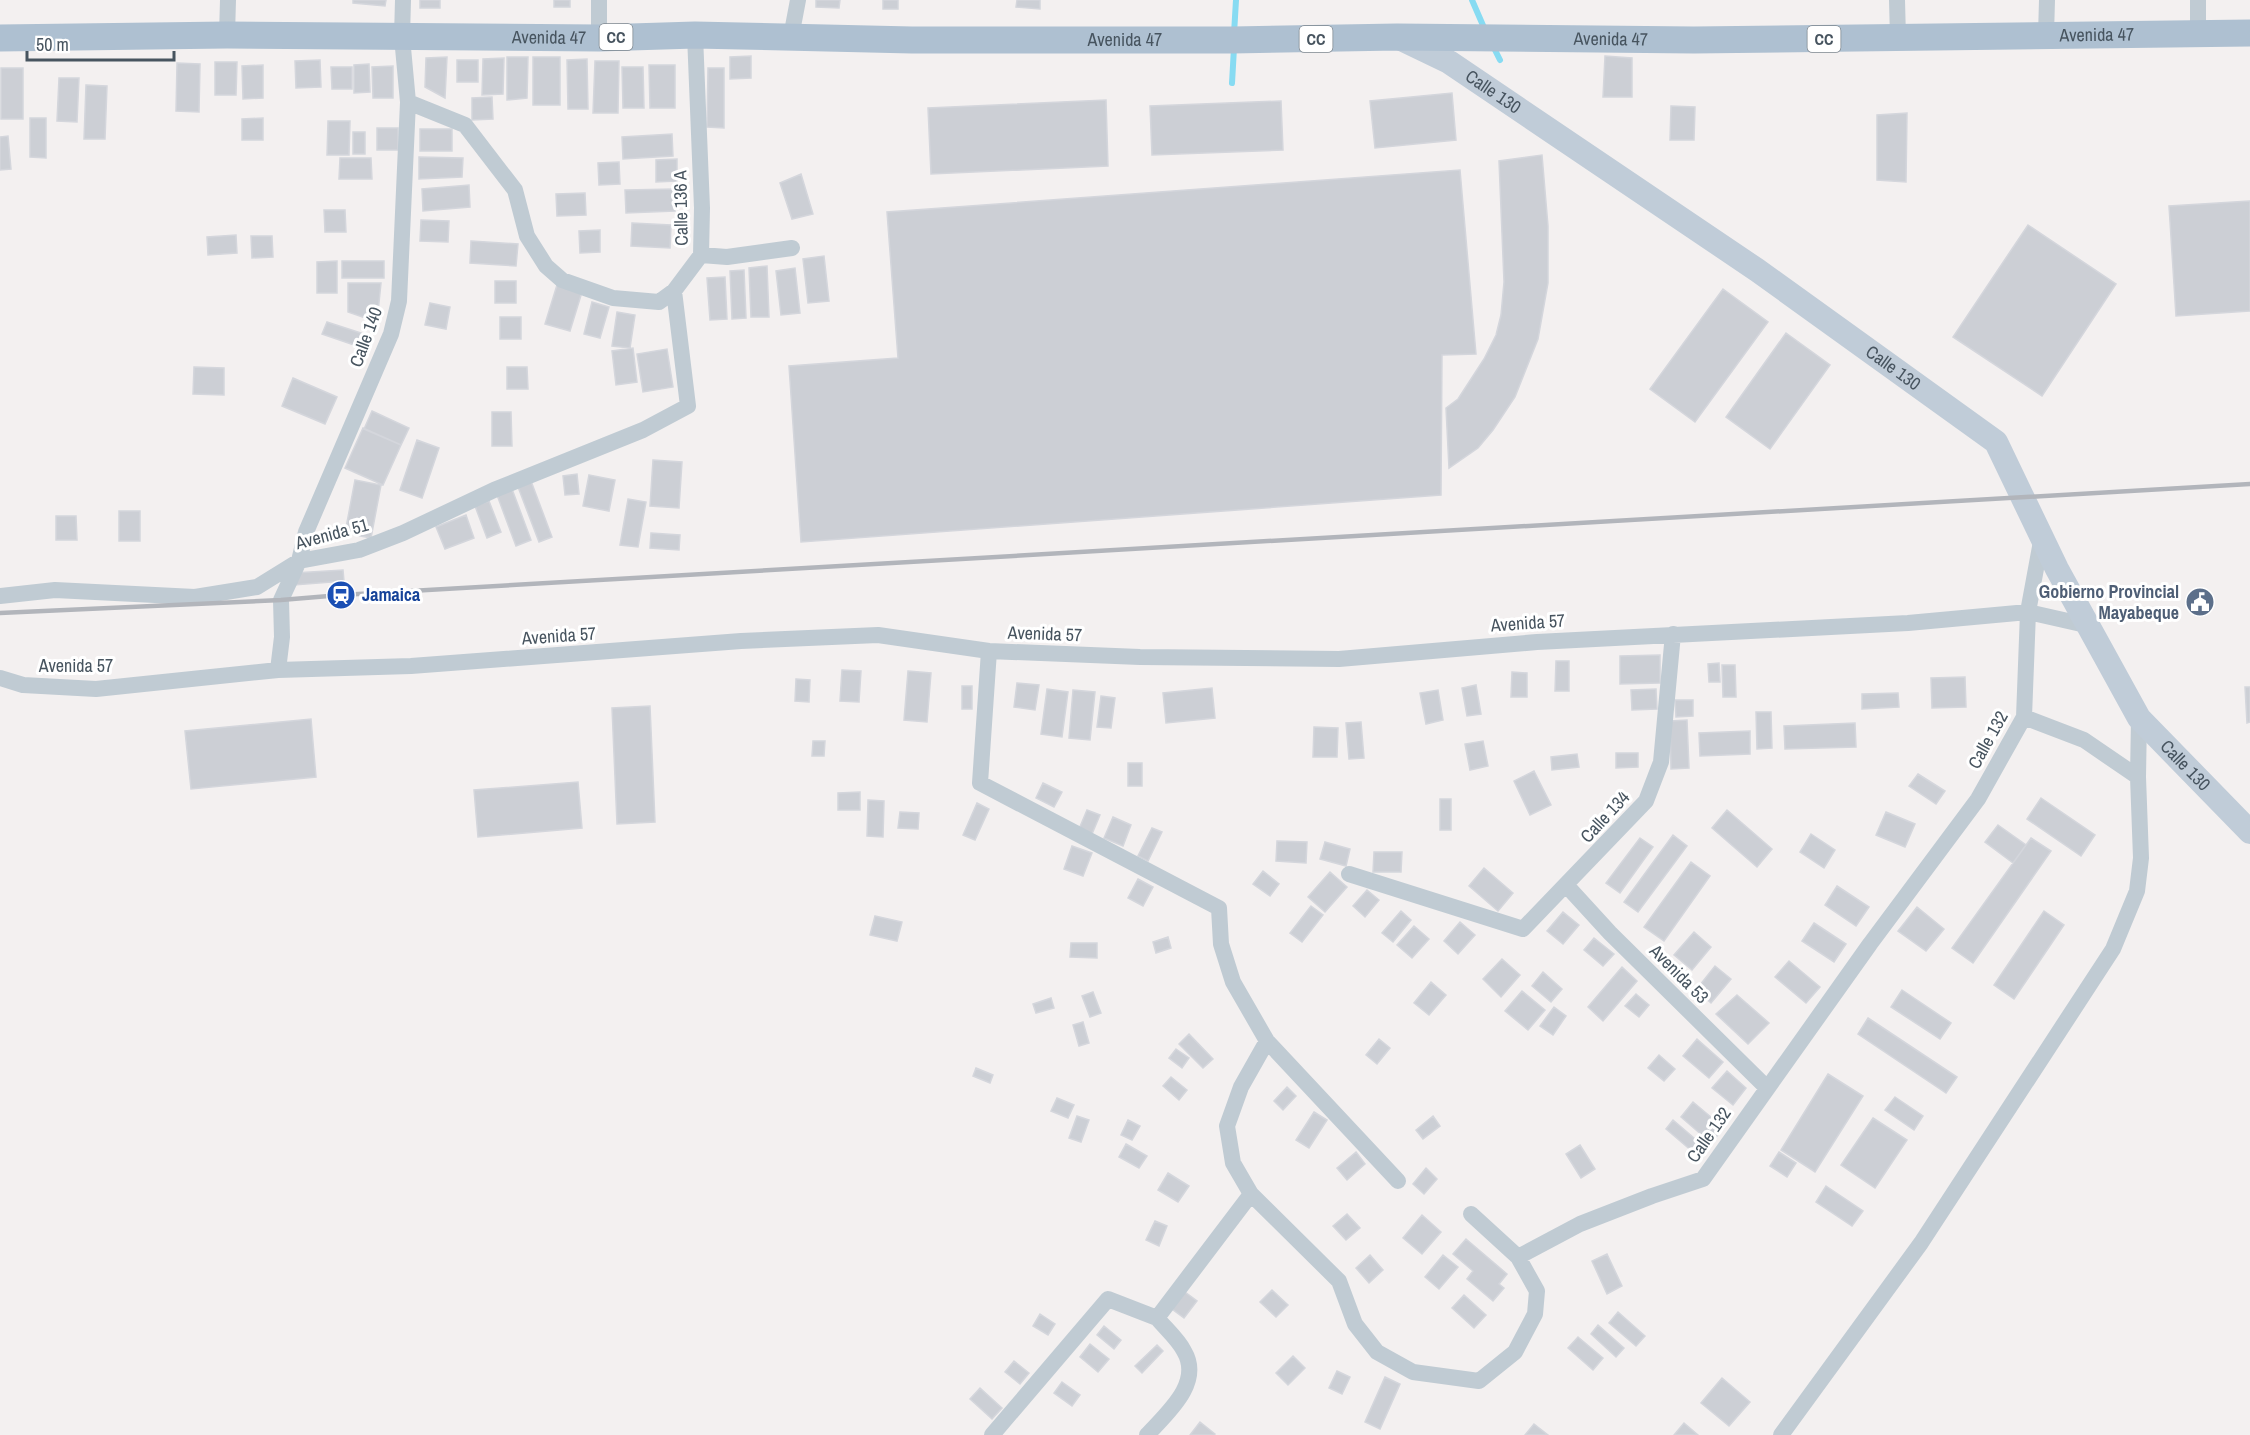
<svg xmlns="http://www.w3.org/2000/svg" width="2250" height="1435" font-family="'Archivo Narrow',sans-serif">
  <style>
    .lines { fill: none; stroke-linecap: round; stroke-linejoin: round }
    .stream { stroke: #87dbf2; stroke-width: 6 }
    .building { fill: #cccfd5; stroke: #d4d6dc; stroke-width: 1.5 }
    .minor { stroke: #c0cbd3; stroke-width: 16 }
    .secondary { stroke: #c0ccd8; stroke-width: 24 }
    .primary { stroke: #aec0d1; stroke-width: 27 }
    .rail { stroke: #b2b5bb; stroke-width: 4.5 }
    .labels { text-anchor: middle; stroke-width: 6; stroke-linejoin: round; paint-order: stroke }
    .shield { fill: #fff; stroke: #7e878f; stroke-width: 1.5 }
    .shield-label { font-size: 16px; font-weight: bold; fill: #47545f }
    .street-label { font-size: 18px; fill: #47545f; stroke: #fff }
    .service-label { font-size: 18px; font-weight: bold; fill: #4e5e75; stroke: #fff; text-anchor: end }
    .transit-label { font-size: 18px; font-weight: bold; fill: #164399; stroke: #fff; text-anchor: start }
  </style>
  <rect width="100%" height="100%" fill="#f3f0f0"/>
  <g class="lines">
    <!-- stream -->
    <path class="stream" d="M1472 0 1485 30
      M1234 34 1236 0
      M1492 44 1500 60
      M1232 83 1234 48"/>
  </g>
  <!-- building -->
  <path class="building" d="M353 0H386L385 6 353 3Z
    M420 0H440V8H420Z
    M554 0H570V7H554Z
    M816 0H840L839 8 816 7Z
    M883 0H898V9H883Z
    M1017 0H1040V9L1016 7Z
    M751 56V78L730 79V57Z
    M1605 56 1632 58V97H1603Z
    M447 57 445 98 425 87 426 58Z
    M507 57H528L527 98 507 100Z
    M533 57H560V105H533Z
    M504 58 503 94 482 95 483 59Z
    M587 59 588 109H568L567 60Z
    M320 60 321 87 296 88 295 61Z
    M457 60H478V82H457Z
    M595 61H619L618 113H593Z
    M215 62H237L236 95H215Z
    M177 63 200 64 199 112 176 111Z
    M369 64 370 92 354 93V65Z
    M263 65V98L243 99 242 66Z
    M649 65H675V108H650Z
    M393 66V98H373L372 67Z
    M331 67H352V89H332Z
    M622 67H643L644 108H623Z
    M1 68H23V119H1Z
    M708 68H724V128L707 127Z
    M59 78H79L77 122 57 121Z
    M86 85 107 86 105 139H84Z
    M1452 93 1456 140 1375 148 1370 101Z
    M492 97 493 119 472 120V98Z
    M1106 100 1108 166 931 174 928 108Z
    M1281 101 1283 150 1152 155 1150 106Z
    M1671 106 1695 107 1694 140H1670Z
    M1907 113 1906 182 1877 180V115Z
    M30 118H46V158L30 157Z
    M263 118V140H242V119Z
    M328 121H350L349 155H327Z
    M377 128H398V150H377Z
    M420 129H452V151H420Z
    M353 132H365V154H353Z
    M672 134 673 156 623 159 622 137Z
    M8 136 11 169 0 170V137Z
    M1542 155 1548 226V283L1538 339 1515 397 1493 430 1478 448 1449 468 1446 408 1458 399 1484 359 1496 335 1501 315 1504 282 1499 161Z
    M419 157 463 158 462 177 419 179Z
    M340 158H371L372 179H339Z
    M677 159V181L656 182V160Z
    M619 162 620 184 599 185 598 163Z
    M1460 170 1476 354 1442 355 1441 495 801 542 789 366 898 358 887 212Z
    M801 174 813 214 792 219 780 183Z
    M469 185 470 207 423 211 422 189Z
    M675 189V211L626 213 625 190Z
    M585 193 586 215 557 216 556 194Z
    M2250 201V311L2176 316 2169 206Z
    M324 210H345L346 232H325Z
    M421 220 449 221 448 242 420 241Z
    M632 223 671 225 670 248 631 246Z
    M2028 225 2116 284 2042 396 1953 337Z
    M600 230V252L580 253 579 231Z
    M236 235 237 253 208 255 207 237Z
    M251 236H272L273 257 252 258Z
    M471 241 518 244 516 266 470 263Z
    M824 256 829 301 808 303 803 259Z
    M337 261V293H317V262Z
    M342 261H384V278H342Z
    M767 266 769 317H751L749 268Z
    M795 268 800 313 781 315 776 271Z
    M744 270 746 318 732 319 730 271Z
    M725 277 727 319 710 320 707 278Z
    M495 281H516V303H495Z
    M348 283H381L377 322 348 312Z
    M557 285 582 292 570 331 545 324Z
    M1723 289 1768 322 1695 422 1650 389Z
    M592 302 609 307 600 338 584 334Z
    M430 303 450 307 446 329 425 325Z
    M617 312 635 315 630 348 612 346Z
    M500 317H521V339H500Z
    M327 322 361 333 357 346 322 334Z
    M1786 333 1830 365 1770 449 1726 417Z
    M633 348 637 382 616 385 612 351Z
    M667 349 673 387 643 392 637 354Z
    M194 367 224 368V395L193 394Z
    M507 367H527L528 389H507Z
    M293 378 337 397 325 424 282 406Z
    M372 411 409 428 401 445 364 429Z
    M492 412H511L512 446H492Z
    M363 428 401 445 383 485 345 468Z
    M417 440 439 448 422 498 400 490Z
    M653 460 682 462 679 508 650 506Z
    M577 474 579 494 565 495 563 476Z
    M589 475 615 480 609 511 583 506Z
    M355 480 381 485 371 538 345 533Z
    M531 481 552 537 539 542 518 487Z
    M512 489 531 540 516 546 497 495Z
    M628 499 646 502 638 547 620 545Z
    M489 501 501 532 487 538 475 506Z
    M119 511H140V541H119Z
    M466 515 474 538 445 549 436 527Z
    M56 516H76L77 540H56Z
    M651 533 680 535 679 550 650 548Z
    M343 570 344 581 294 585V573Z
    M1660 655V683L1620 684V656Z
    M1556 661H1569V691H1555Z
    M1719 663 1720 682H1709L1708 664Z
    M1722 665H1735L1736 697H1723Z
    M842 670 861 671 859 702 840 701Z
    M908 671 931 673 927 722 904 720Z
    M1512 672 1527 673V697H1511Z
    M1965 677 1966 707 1932 708 1931 678Z
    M796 679 810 680 809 702 795 701Z
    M1017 683 1039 685 1035 710 1014 707Z
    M1476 685 1481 714 1467 716 1462 688Z
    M962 686H972V709H962Z
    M2245 687H2250V722L2247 723Z
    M1212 688 1215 718 1166 723 1163 693Z
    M1047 689 1068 692 1062 737 1041 734Z
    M1656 689 1657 709 1632 710 1631 690Z
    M1073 690 1095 692 1090 740 1069 738Z
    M1438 690 1443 720 1426 724 1420 693Z
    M1898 693 1899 707 1862 709V694Z
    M1101 696 1115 698 1111 728 1097 727Z
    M1675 700H1693V716L1676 717Z
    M650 706 655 822 617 824 612 708Z
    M1756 712H1771L1772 748 1757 749Z
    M311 719 316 777 191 789 185 731Z
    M1687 720 1689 768 1671 769 1670 721Z
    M1361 722 1364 758 1349 759 1346 723Z
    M1855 723 1856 747 1785 749 1784 726Z
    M1314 727 1338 728 1337 757H1313Z
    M1750 731V754L1700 756 1699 733Z
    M813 741H825L824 756H812Z
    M1483 741 1488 766 1470 770 1465 744Z
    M1616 753H1638V767L1616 768Z
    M1577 754 1579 767 1552 770 1551 757Z
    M1128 763H1142V786H1128Z
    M1534 771 1551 805 1530 815 1514 781Z
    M1918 774 1945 791 1936 804 1909 786Z
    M578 782 582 828 478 837 474 790Z
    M1043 783 1062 792 1054 807 1036 798Z
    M860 792V810H838V793Z
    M2041 798 2095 835 2081 856 2027 819Z
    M1440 799H1451V830H1440Z
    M868 800 884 801 883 837 867 836Z
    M977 803 989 809 975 840 963 835Z
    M1087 810 1100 815 1092 834 1079 829Z
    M1727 810 1772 849 1757 867 1712 828Z
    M900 812 919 813 918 829 898 828Z
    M1886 812 1915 824 1905 847 1876 835Z
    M1113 817 1131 825 1123 846 1104 838Z
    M1998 825 2026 845 2013 863 1985 842Z
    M1152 828 1162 832 1148 861 1138 856Z
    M1811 834 1835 850 1824 868 1800 852Z
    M1673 835 1687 846 1638 912 1624 902Z
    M1640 838 1653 847 1620 893 1606 883Z
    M2031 838 2051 851 1973 963 1952 948Z
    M1277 841 1307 842 1306 863 1276 861Z
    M1325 842 1350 849 1346 866 1320 859Z
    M1072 846 1092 853 1083 876 1064 869Z
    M1374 852H1402L1401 872H1373Z
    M1691 862 1710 876 1664 941 1644 927Z
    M1484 868 1513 893 1498 911 1469 886Z
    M1263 871 1279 884 1270 896 1253 884Z
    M1330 872 1347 887 1325 912 1308 897Z
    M1138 879 1153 887 1143 906 1128 898Z
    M1837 886 1869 907 1856 926 1825 905Z
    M1367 890 1379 900 1365 917 1353 906Z
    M1311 906 1323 915 1302 942 1290 933Z
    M1917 907 1944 929 1926 951 1898 931Z
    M1401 911 1411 920 1393 942 1382 933Z
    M2044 911 2064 925 2014 999 1994 985Z
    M1563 912 1579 925 1563 944 1547 931Z
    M875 916 902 922 897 941 870 935Z
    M1460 922 1475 935 1458 954 1444 941Z
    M1814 923 1846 944 1834 962 1802 941Z
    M1414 926 1429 939 1412 958 1397 945Z
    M1694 932 1711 947 1692 970 1674 955Z
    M1168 937 1171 948 1156 953 1153 942Z
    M1594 938 1614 954 1603 966 1584 950Z
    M1071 943H1097V958L1070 957Z
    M1502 959 1520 975 1501 997 1483 979Z
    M1789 961 1820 987 1806 1003 1775 977Z
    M1715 966 1731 979 1711 1003 1696 990Z
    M1622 967 1637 981 1603 1021 1588 1007Z
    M1543 972 1562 989 1551 1002 1532 986Z
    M1431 982 1446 995 1429 1015 1414 1003Z
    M1902 990 1951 1023 1940 1039 1891 1007Z
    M1522 991 1545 1010 1528 1030 1505 1011Z
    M1093 992 1101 1013 1090 1017 1082 996Z
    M1636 994 1649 1005 1639 1017 1625 1006Z
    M1737 995 1769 1023 1748 1044 1716 1014Z
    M1051 998 1054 1008 1036 1013 1033 1004Z
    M1554 1007 1566 1016 1553 1035 1540 1026Z
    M1868 1018 1957 1077 1946 1093 1858 1034Z
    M1083 1022 1089 1043 1079 1046 1073 1025Z
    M1189 1034 1213 1059 1203 1068 1179 1044Z
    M1379 1039 1390 1048 1377 1064 1366 1055Z
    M1697 1039 1723 1062 1709 1078 1683 1056Z
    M1176 1049 1189 1058 1182 1068 1169 1058Z
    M1659 1055 1675 1069 1664 1081 1648 1068Z
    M976 1068 993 1075 990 1083 973 1076Z
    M1727 1071 1746 1088 1733 1105 1712 1088Z
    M1828 1074 1863 1096 1815 1172 1781 1150Z
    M1171 1077 1187 1090 1179 1100 1163 1086Z
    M1287 1087 1296 1096 1283 1110 1274 1101Z
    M1895 1097 1923 1116 1914 1130 1885 1110Z
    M1057 1098 1074 1105 1068 1118 1051 1111Z
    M1693 1102 1724 1128 1711 1143 1681 1117Z
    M1314 1112 1327 1120 1309 1148 1296 1140Z
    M1077 1116 1089 1120 1081 1142 1069 1138Z
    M1433 1116 1440 1126 1423 1139 1416 1130Z
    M1873 1118 1907 1140 1875 1188 1841 1165Z
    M1128 1120 1140 1126 1132 1140 1121 1135Z
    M1673 1120 1707 1149 1700 1158 1666 1129Z
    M1126 1144 1147 1156 1139 1168 1119 1157Z
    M1580 1145 1595 1169 1581 1178 1566 1154Z
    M1356 1152 1365 1164 1347 1180 1337 1168Z
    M1779 1152 1796 1163 1787 1177 1770 1166Z
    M1426 1168 1437 1179 1424 1194 1413 1184Z
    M1168 1173 1189 1186 1178 1202 1158 1190Z
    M1826 1186 1863 1211 1852 1226 1816 1202Z
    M1347 1214 1360 1228 1346 1240 1333 1226Z
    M1422 1215 1441 1232 1422 1254 1403 1238Z
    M1155 1221 1167 1226 1159 1246 1146 1240Z
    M1466 1239 1507 1274 1499 1284 1504 1288 1493 1301 1467 1279 1473 1271 1453 1254Z
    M1607 1254 1622 1286 1607 1294 1592 1261Z
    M1370 1255 1383 1270 1369 1283 1356 1268Z
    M1443 1255 1458 1267 1439 1289 1425 1277Z
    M1272 1290 1288 1305 1276 1317 1260 1302Z
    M1185 1292 1197 1301 1184 1318 1172 1309Z
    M1464 1295 1486 1315 1474 1328 1452 1308Z
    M1618 1312 1645 1336 1636 1346 1609 1323Z
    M1040 1314 1055 1324 1048 1335 1033 1326Z
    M1598 1325 1624 1348 1616 1357 1591 1334Z
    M1104 1326 1121 1340 1114 1349 1097 1335Z
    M1578 1337 1603 1358 1593 1370 1568 1348Z
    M1090 1344 1109 1359 1098 1372 1080 1357Z
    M1157 1345 1163 1351 1142 1373 1135 1366Z
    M1293 1356 1305 1368 1288 1385 1276 1373Z
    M1014 1361 1029 1373 1020 1384 1005 1372Z
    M1337 1371 1350 1377 1342 1394 1329 1388Z
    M1385 1377 1400 1384 1380 1429 1365 1422Z
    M1722 1378 1750 1402 1729 1426 1701 1403Z
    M1062 1382 1080 1395 1072 1406 1054 1393Z
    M980 1388 1002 1408 992 1419 970 1399Z
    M1200 1422 1215 1434 1214 1435H1190Z
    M1684 1423 1698 1435H1674Z
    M1534 1424 1548 1435H1525Z"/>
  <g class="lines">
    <!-- minor -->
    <path class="minor" d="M599 0V38
      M1897 0 1898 38
      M2198 0V33
      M227 35 228 0
      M2046 35 2047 0
      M791 37 798 0
      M408 102 465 125 515 190 527 236 546 266 562 280 613 298 659 302 674 291 701 255 702 208 695 35
      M701 255 727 257 792 248
      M0 596 55 590 195 597 257 587 299 561 359 550 403 533 494 490 643 430 688 406 674 291
      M989 651 980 783 1219 908 1221 944 1233 982 1267 1041 1398 1181
      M278 670 282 637 281 600 299 561 306 532 391 334 399 301 408 102 402 37 403 0
      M0 678 23 685 96 689 278 670 411 666 741 641 878 635 989 651 1140 657 1339 659 1537 642 1908 623 2028 612 2090 626
      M2024 717 2084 740 2138 777
      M1349 874 1523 929 1646 801 1661 762 1673 634
      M1567 886 1610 933 1767 1088
      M1267 1041 1241 1087 1227 1126 1233 1163 1251 1194 1339 1281 1355 1324 1377 1352 1413 1372 1479 1381 1515 1352 1535 1314 1537 1291 1518 1257 1580 1224 1652 1196 1703 1179 1870 944 1978 799 2024 717 2028 612 2042 536
      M1471 1214 1518 1257
      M992 1435 1108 1299 1157 1318
      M1147 1435C1167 1413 1203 1383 1184 1351 1178 1339 1166 1329 1157 1318L1251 1194
      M1781 1435 1921 1243 2113 949 2137 891 2141 858 2138 777 2139 718"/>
    <!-- secondary -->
    <path class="secondary" id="s1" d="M1397 37 1449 62 1757 270 1996 442 2057 569 2139 718 2250 832"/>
    <!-- primary -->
    <path class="primary" id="s2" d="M0 38 227 35 599 38 695 35 912 40H1233L1397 37 1694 40 2250 33"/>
    <!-- rail -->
    <path class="rail" d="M0 613 281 600 341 595 2250 484"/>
  </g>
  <!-- icons -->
  <defs>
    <g id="station-disc" transform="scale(1.5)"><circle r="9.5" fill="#1a4fb4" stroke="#fff"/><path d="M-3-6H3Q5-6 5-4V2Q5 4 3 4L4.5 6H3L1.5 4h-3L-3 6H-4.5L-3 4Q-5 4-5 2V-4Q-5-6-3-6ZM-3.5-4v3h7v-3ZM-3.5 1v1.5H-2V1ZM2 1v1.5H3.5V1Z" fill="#fff"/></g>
    <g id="civic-disc" transform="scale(1.5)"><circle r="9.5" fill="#5c6f8a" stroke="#fff"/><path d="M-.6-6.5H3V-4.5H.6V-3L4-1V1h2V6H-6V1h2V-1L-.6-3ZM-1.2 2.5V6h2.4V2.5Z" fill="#fff"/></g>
  </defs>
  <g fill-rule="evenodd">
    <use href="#station-disc" x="341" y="595"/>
    <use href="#civic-disc" x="2200" y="602"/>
  </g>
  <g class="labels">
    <!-- shield labels -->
    <g class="shield">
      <rect x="599.5" y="24" width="33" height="26" rx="4.5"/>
      <rect x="1299.5" y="26" width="33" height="26" rx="4.5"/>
      <rect x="1807.5" y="26" width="33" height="26" rx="4.5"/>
    </g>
    <g class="shield-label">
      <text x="616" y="43">CC</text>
      <text x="1316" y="45">CC</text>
      <text x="1824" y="45">CC</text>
    </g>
    <!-- street labels -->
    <g class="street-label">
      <text dy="6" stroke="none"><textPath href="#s2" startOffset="2097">Avenida 47</textPath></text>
      <text dy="6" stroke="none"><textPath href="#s2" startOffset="549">Avenida 47</textPath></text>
      <text dy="6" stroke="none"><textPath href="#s2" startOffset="1611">Avenida 47</textPath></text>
      <text dy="6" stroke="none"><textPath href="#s2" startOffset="1125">Avenida 47</textPath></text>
      <text dy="6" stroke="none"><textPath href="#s1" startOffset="111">Calle 130</textPath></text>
      <text transform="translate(681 208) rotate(-91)" y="6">Calle 136 A</text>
      <text transform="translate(366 337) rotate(-70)" y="6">Calle 140</text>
      <text dy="6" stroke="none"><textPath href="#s1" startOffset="597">Calle 130</textPath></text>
      <text transform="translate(332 534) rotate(-15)" y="6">Avenida 51</text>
      <text transform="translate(1528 623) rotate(-4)" y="6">Avenida 57</text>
      <text transform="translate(1045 634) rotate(2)" y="6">Avenida 57</text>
      <text transform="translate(559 636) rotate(-4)" y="6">Avenida 57</text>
      <text x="76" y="672">Avenida 57</text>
      <text transform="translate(1988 740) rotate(-61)" y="6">Calle 132</text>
      <text dy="6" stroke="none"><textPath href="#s1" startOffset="1101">Calle 130</textPath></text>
      <text transform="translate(1605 817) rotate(-47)" y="6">Calle 134</text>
      <text transform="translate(1679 974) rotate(45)" y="6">Avenida 53</text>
      <text transform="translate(1709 1135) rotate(-55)" y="6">Calle 132</text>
    </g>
    <!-- service labels -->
    <g class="service-label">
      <text x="2179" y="598">Gobierno Provincial<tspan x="2179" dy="21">Mayabeque</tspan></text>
    </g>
    <!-- transit labels -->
    <g class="transit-label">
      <text x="362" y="601">Jamaica</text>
    </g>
  </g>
  <!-- scale -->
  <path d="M27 51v9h147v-9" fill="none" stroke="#47545f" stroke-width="3"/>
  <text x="36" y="51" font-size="18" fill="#47545f" stroke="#ffffff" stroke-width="4.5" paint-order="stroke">50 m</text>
</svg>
